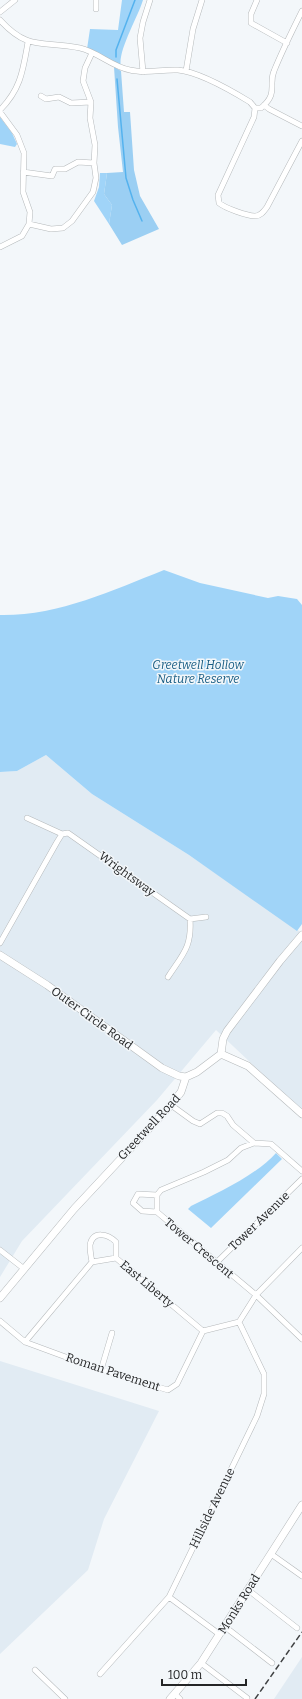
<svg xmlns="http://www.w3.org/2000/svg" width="302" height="1699" font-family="Bitter,serif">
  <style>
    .built { fill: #e1ebf3 }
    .green { fill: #a0d4f8 }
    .forest { fill: #9bcff3 }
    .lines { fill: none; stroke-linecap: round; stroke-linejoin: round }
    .stream { stroke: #54b2ee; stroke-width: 1.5 }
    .street-casing { stroke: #b5b9bb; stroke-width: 6 }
    .secondary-casing { stroke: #b5b9bb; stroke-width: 8 }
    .street { stroke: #fff; stroke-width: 5 }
    .secondary { stroke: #fff; stroke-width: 7 }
    .rail { stroke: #404243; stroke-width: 1.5; stroke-dasharray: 6 3; stroke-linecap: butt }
    .labels { text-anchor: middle; stroke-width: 3; stroke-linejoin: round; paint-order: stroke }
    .park-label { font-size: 12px; font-style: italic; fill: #175d84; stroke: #f3f7fa }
    .street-label { font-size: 12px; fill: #242526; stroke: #f3f7fa }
  </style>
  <rect width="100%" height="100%" fill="#f3f7fa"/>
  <!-- built -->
  <path class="built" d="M46 755 92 794 189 855 302 933V1111L216 1030 157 1100 22 1241 0 1277V772L17 771Z
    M0 1361 159 1411 104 1519 88 1570 0 1654Z
    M302 1657V1699H274Z"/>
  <!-- green -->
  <path class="green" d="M122 0H143C138 17 117 52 121 67L87 49 90 29 118 30Z
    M0 117 12 133 17 144 15 147 0 144Z
    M100 173H107L104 194 112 205 109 224 94 201 99 187Z
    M164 570 200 583 268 598 278 596 297 599 302 605V924L297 931 189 855 92 794 46 755 17 771 0 772V615C58 616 111 591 164 570Z
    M276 1153 282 1159 211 1228 188 1209 191 1206C216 1194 258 1174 276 1153Z"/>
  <!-- forest -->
  <path class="forest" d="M114 67 121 71 124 112H130L134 170 140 196 159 229 122 245 109 224 112 205 104 194 107 173 123 172 118 127Z"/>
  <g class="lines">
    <!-- stream -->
    <path class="stream" d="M116 57V50L135 0
      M117 79 126 178 133 200 142 221"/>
    <!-- street casing -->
    <g class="street-casing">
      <path id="street" d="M96 0V9
        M257 0 251 14V23L287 43
        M0 12 15 0
        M0 20C29 52 43 40 80 48 98 52 112 67 130 70 146 74 162 69 178 70 200 72 232 91 250 102L255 108 254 117 218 195 219 203C225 208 247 216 255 216 261 216 264 211 267 207L302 141
        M186 71 193 29 202 0
        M143 72 140 38 143 22 150 0
        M41 96 46 99 59 97 71 103 91 102
        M264 105 269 109 302 126
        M255 108H261C279 93 268 85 274 71 282 51 292 31 302 11
        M0 110C21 89 23 70 28 42
        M0 112 17 135 24 153 23 192 30 212 29 224 22 236 0 247
        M23 172 52 176 55 169H65L78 162 94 163
        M29 224 51 229 63 228 72 221 93 192 96 178 94 163 95 145 90 118 91 102 83 81 85 68 92 53
        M27 818 62 834
        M190 919 206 917
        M0 943 57 842 62 834 68 833 190 919C192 947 183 954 168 977
        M171 1105 193 1121 200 1124 217 1113H222L227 1116 233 1125 254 1143
        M302 1171 271 1144 254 1143 241 1148 228 1160 204 1172 161 1190 157 1195V1212L256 1295 302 1339
        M157 1212 142 1211 133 1203 138 1194 157 1195
        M0 1250 23 1268
        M92 1262C91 1257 90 1250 90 1245 93 1230 108 1234 116 1242V1258
        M217 1262 302 1179
        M0 1321 25 1342 101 1370 168 1390 177 1384 203 1331 239 1322 256 1295 302 1248
        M25 1342 92 1262 116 1258 203 1331
        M101 1370 112 1333
        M271 1554 302 1576
        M247 1589 297 1628
        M169 1597 219 1634
        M224 1626 272 1663
        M201 1663 247 1698
        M35 1670 65 1699
        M100 1674 169 1597 257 1416 264 1394V1374L239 1322
        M175 1694 180 1699"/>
    </g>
    <!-- secondary casing -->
    <g class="secondary-casing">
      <path id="secondary" d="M0 955 47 985 162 1068 179 1076 186 1077
        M221 1054 248 1066 302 1114
        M0 1298 74 1209 171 1105 181 1092 186 1077 197 1072 221 1054 223 1039 227 1031 280 961 302 935
        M170 1699 201 1663 302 1505"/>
    </g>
    <!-- street -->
    <use href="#street" class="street"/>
    <!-- secondary -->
    <use href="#secondary" class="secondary"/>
    <!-- rail -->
    <path class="rail" d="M255 1699 302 1632"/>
  </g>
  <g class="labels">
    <!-- park labels -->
    <g class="park-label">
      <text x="198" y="669">Greetwell Hollow<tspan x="198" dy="14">Nature Reserve</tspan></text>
    </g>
    <!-- street labels -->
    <g class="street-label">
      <text transform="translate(127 874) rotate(36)" y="4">Wrightsway</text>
      <text transform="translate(92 1018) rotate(36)" y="4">Outer Circle Road</text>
      <text transform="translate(149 1127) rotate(-47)" y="4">Greetwell Road</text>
      <text transform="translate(259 1221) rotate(-44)" y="4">Tower Avenue</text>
      <text transform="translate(199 1248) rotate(40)" y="4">Tower Crescent</text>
      <text transform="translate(147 1284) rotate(40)" y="4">East Liberty</text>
      <text transform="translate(113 1372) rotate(18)" y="4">Roman Pavement</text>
      <text transform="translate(212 1508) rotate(-64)" y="4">Hillside Avenue</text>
      <text transform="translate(239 1604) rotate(-58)" y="4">Monks Road</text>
    </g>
  </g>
  <!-- scale -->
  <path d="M162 1679v6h84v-6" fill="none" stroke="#242526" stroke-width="2"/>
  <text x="168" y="1679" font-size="12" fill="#242526" stroke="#f3f7fa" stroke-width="3" paint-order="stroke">100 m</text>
</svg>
